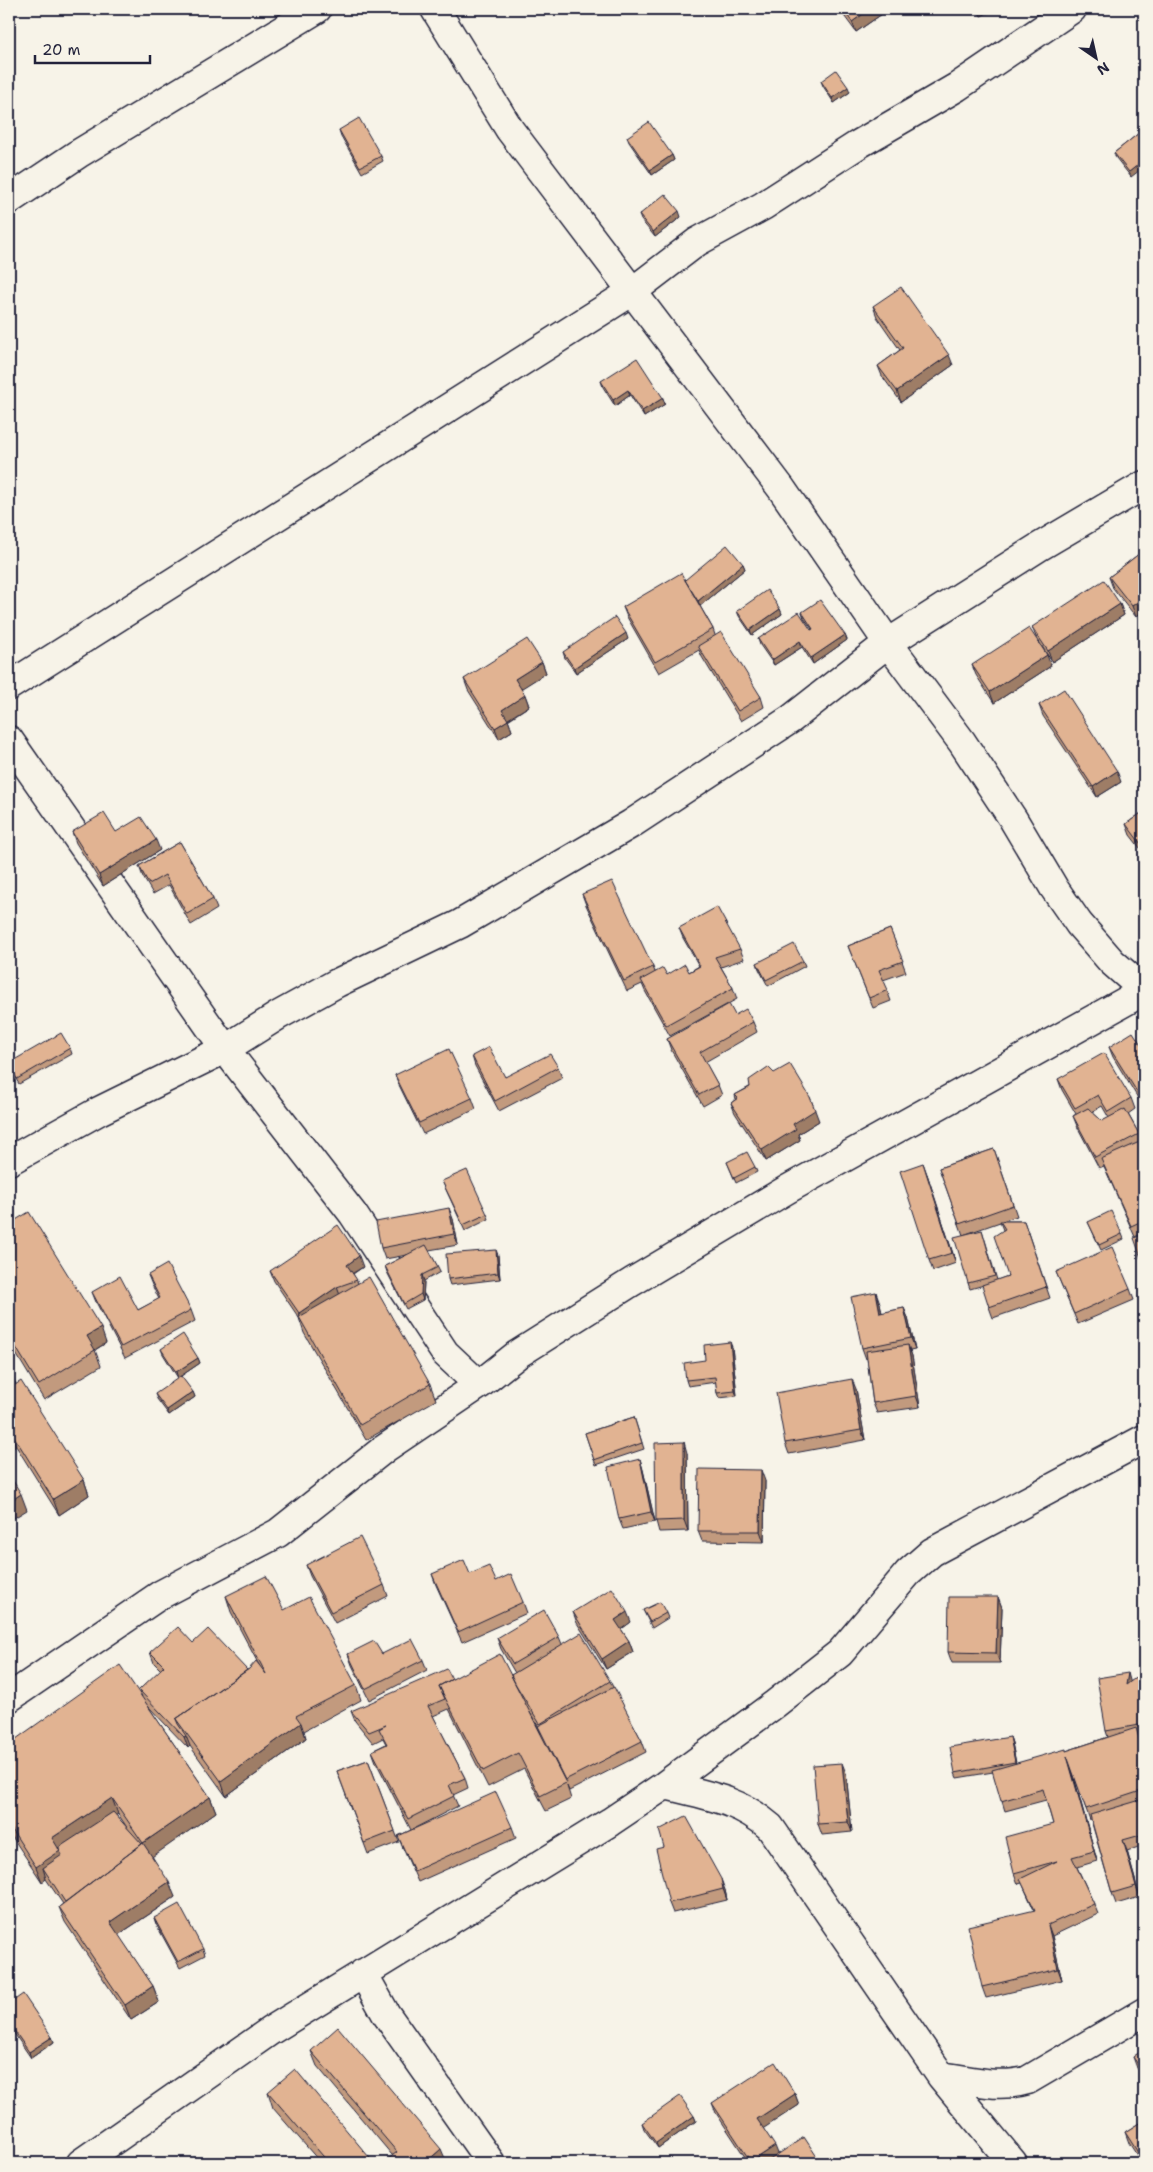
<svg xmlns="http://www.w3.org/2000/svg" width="1153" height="2172" font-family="'Shantell Sans',sans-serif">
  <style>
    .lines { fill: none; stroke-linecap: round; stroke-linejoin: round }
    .minor-casing { stroke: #22223b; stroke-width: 31 }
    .minor { stroke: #f7f3e8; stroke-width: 28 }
    .wall { fill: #c29a7e; stroke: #22223b; fill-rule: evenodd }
    .shaded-wall { fill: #9e7d66; stroke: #22223b }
    .building { fill: #e1b392; stroke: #22223b }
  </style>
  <rect width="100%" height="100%" fill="#f7f3e8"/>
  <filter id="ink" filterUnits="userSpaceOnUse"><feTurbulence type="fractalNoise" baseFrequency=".02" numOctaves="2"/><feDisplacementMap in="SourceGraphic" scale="10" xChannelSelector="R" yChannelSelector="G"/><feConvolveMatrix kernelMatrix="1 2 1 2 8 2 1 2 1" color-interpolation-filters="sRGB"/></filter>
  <g filter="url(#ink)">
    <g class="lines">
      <!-- minor casing -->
      <g class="minor-casing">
        <path id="minor" d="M435 9 510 130 781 488 888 643 962 742 1013 819 1054 888 1079 924 1112 962 1144 990
          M9 200 78 154 317 9
          M9 686 633 291 697 242 763 206 859 144 957 87 1072 9
          M9 740 225 1049 353 1214 445 1353 479 1385
          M9 1161 99 1111 225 1049 279 1015 337 983 460 924 631 824 791 719 888 643 1039 547 1144 485
          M9 1698 160 1595 278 1533 384 1449 479 1385 518 1354 632 1282 788 1189 1144 991
          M665 1785C704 1795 739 1799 770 1827L941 2076 1013 2163
          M363 1973 386 2014 491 2163
          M941 2076C970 2080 999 2089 1028 2080L1144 2012
          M81 2163 270 2031 610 1822 665 1785 775 1704 840 1653 908 1573 932 1552 1144 1439"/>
      </g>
      <!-- minor -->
      <use href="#minor" class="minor"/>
    </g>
    <!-- wall -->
    <path class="wall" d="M839 9H880L882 14 856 32Z
      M977 9H997L981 16Z
      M821 81 850 92 834 103 823 86Z
      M1144 129 1131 177 1116 158 1114 153Z
      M339 130 381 156 383 161 362 173 341 136Z
      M627 137 672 155 674 160 652 175 629 142Z
      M639 215 681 217 655 237 641 220Z
      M873 306 953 365 901 402 882 376 878 366 900 350 877 317Z
      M601 381 665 404 644 417 630 395 615 406 603 387Z
      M1144 550V610L1136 617 1113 588 1109 577Z
      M743 564 745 569 700 606 713 629 715 635 761 697 764 707 741 721 702 657 699 650 659 673 627 617 623 607 685 580Z
      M1120 604 1124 615 1052 662 1036 637 1032 627Z
      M780 609 782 614 752 635 739 616 737 611Z
      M802 612 845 635 847 640 813 664 802 647 774 665 760 645 758 639 811 630 812 629 804 618Z
      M628 639 576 673 565 658 563 652Z
      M542 662 546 673 521 688 525 695 529 706 508 720 512 731 499 739 468 690 464 679Z
      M972 665 1051 666 994 703 976 675Z
      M1039 705 1121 782 1097 797 1043 716Z
      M1144 811V853L1130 835 1126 824Z
      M72 832H116L160 850 103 886 76 843Z
      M180 842 213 899 217 909 191 925 169 885 153 894 143 877 139 866Z
      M582 894 653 967 655 972 667 975 689 972 699 966 683 938 679 928 740 949 744 959 721 967 733 988 737 999 670 1036 645 991 642 984 627 991 586 905Z
      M890 929 906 972 883 980 891 1001 873 1008 848 946Z
      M803 961 805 966 768 986 759 969 757 963Z
      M735 1015 753 1022 757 1032 705 1062 718 1085 722 1095 703 1106 671 1050 667 1039Z
      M1109 1047 1144 1049V1108L1113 1057Z
      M70 1048 72 1054 19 1084 10 1069 9 1065Z
      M472 1056 505 1077 558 1067 562 1078 499 1111 475 1066Z
      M774 1073 819 1121 798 1134 800 1140 766 1161 735 1113 731 1103 736 1099 735 1095Z
      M395 1075 472 1098 476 1109 423 1134 399 1085Z
      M1058 1079 1131 1098 1135 1109 1128 1114 1139 1134 1141 1142 1144 1140V1232L1135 1237 1104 1166 1099 1168 1077 1126 1073 1116 1076 1114 1062 1090ZM1102 1106 1109 1118 1102 1121 1092 1112Z
      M994 1149 1017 1216 1002 1221H1024L1050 1298 993 1318 989 1307 984 1285 970 1289 968 1283 982 1230 997 1280 1008 1276 1003 1230 1000 1222 963 1235 939 1168Z
      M727 1162 755 1167 757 1172 736 1183Z
      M927 1174 956 1263 933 1271 929 1260Z
      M442 1181 487 1214 489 1219 465 1231Z
      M453 1219 458 1245 429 1250 440 1272 424 1281 423 1300 406 1309 387 1272 385 1266 407 1255 385 1259 381 1248Z
      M1088 1222 1122 1234 1124 1239 1101 1250Z
      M9 1224 106 1343 95 1350 101 1366 44 1400 9 1342Z
      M498 1255 500 1279 450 1285 448 1279Z
      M363 1267 353 1274 358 1283 430 1384 436 1400 366 1440 304 1333 299 1318 274 1281 270 1271Z
      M1056 1272 1130 1289 1134 1300 1078 1324Z
      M148 1275 191 1310 195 1321 125 1358 96 1302 92 1292 138 1310 159 1299 152 1285Z
      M880 1303 882 1313 904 1308 908 1318 915 1349 910 1350 912 1356 920 1407 877 1413 873 1403 867 1358 866 1359 862 1348Z
      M732 1347 737 1396 719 1398 717 1393 716 1382 688 1386 686 1380 705 1360Z
      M161 1349 198 1358 200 1363 178 1378 163 1354Z
      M9 1373 14 1380 16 1385 84 1480 89 1495 59 1515 16 1446 9 1450Z
      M856 1389 865 1440 789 1454 785 1443Z
      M193 1392 195 1397 169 1415 157 1399 155 1394Z
      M634 1417 644 1449 596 1465 585 1433Z
      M687 1453 688 1531 659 1532 656 1521Z
      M640 1459 643 1470 655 1522 623 1529 619 1519Z
      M765 1481 764 1542 702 1541 698 1531Z
      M306 1565 384 1585 388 1596 335 1623 310 1576Z
      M432 1574H470L496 1581 523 1602 527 1613 462 1642 436 1585Z
      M226 1596 284 1610 356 1685 361 1700 304 1731 306 1738 226 1796 190 1746 188 1748 147 1705 210 1797 216 1812 152 1856 175 1897 118 1935 153 1986 159 2002 131 2020 65 1922 59 1907 63 1904 46 1879 42 1882 9 1832V1744L142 1697 139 1690 161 1670 154 1663 150 1652 193 1643 247 1670 259 1665 231 1612ZM118 1814 130 1832 116 1815Z
      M998 1597 1002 1608 1000 1663H952L948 1652Z
      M643 1610 666 1613 668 1618 652 1628Z
      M573 1612 631 1622 621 1629 629 1641 633 1652 606 1669 577 1623Z
      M559 1637 562 1644 610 1681 613 1687 642 1741 646 1752 569 1791 567 1786 571 1799 546 1811 524 1769 488 1787 449 1709 433 1716 465 1778 468 1788 453 1795 458 1806 413 1829 512 1827 516 1838 418 1882 402 1846 398 1836 411 1830 376 1762 372 1751 386 1744 383 1738 373 1743 355 1721 351 1711 452 1679 511 1675 515 1673 501 1649 497 1638ZM529 1711 538 1726 541 1734Z
      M348 1654H382L423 1660 427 1670 369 1700 352 1665Z
      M1131 1681 1144 1685V1736L1139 1737 1144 1754V1845L1127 1851 1140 1897 1116 1904 1112 1893 1091 1820H1090L1072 1770 1097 1861 1077 1867 1094 1904 1098 1914 1052 1936 1062 1980 986 1998 982 1987 1034 1910 1022 1883 1018 1884 1014 1873 1053 1824 1046 1800 1005 1811 993 1772 957 1778 955 1773 1010 1737 1012 1743 1016 1764 1066 1751 1108 1737 1106 1731Z
      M368 1760 399 1842 368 1854 337 1771Z
      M846 1773 852 1832 822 1835 818 1824Z
      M664 1847 725 1890 727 1900 673 1913 669 1903Z
      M154 1918 203 1949 205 1955 180 1968 156 1924Z
      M9 2004 52 2037 54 2042 31 2058 9 2026Z
      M1144 2049V2078L1137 2068 1133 2057Z
      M311 2051 447 2163 392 2155 317 2066Z
      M268 2092 374 2163H318L320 2162 273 2108Z
      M795 2094 799 2105 763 2128 778 2154 821 2163H749L716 2113 712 2103Z
      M694 2116 696 2121 658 2148 644 2129 642 2123Z
      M1144 2120V2163H1142L1129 2143 1125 2132Z"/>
    <!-- shaded-wall -->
    <path class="shaded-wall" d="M870 9H880L882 14 856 32 852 22Z
      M848 87 850 92 834 103 832 98Z
      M672 155 674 160 652 175 650 170Z
      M1144 160V167L1131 177 1129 172Z
      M679 211 681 217 655 237 653 232Z
      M949 355 953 365 901 402 897 391Z
      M628 390 630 395 615 406 613 400Z
      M663 398 665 404 644 417 642 411Z
      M743 564 745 569 700 606 698 601Z
      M1144 597V610L1136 617 1132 606Z
      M1120 604 1124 615 1052 662 1048 651Z
      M780 609 782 614 752 635 750 630Z
      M626 633 628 639 576 673 574 668Z
      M845 635 847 640 813 664 811 658Z
      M800 641 802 647 774 665 772 660Z
      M1047 655 1051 666 994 703 990 692Z
      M542 662 546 673 519 690 515 679Z
      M525 695 529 706 505 721 502 710Z
      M508 720 512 731 499 739 495 728Z
      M1117 771 1121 782 1097 797 1093 787Z
      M156 840 160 850 103 886 99 875Z
      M810 1097 819 1121 798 1134 800 1140 766 1161 762 1150 793 1124Z
      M923 1163 927 1174 956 1263 952 1253Z
      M449 1208 453 1219 458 1245 454 1234Z
      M496 1250 498 1255 500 1279 498 1273Z
      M359 1256 363 1267 350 1275 347 1265Z
      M422 1275 424 1281 423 1300 421 1294Z
      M337 1287 341 1298 303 1324 299 1313Z
      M876 1292 880 1303 884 1324 880 1313Z
      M904 1308 908 1318 915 1349 911 1338Z
      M101 1328 106 1343 93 1351 87 1336Z
      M730 1342 732 1347 737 1396 735 1391Z
      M908 1345 912 1356 920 1407 916 1396Z
      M198 1358 200 1363 178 1378 176 1372Z
      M852 1379 856 1389 865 1440 861 1430Z
      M14 1380 18 1390 9 1397V1383Z
      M193 1392 195 1397 169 1415 167 1410Z
      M10 1430 16 1446 9 1450V1431Z
      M684 1442 687 1453 688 1531 684 1520Z
      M640 1459 643 1470 655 1522 651 1512Z
      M761 1470 765 1481 764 1542 760 1531Z
      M84 1480 89 1495 59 1515 53 1499Z
      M21 1494 27 1510 9 1521V1502Z
      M998 1597 1002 1608 1000 1663 996 1653Z
      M627 1612 631 1622 619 1631 615 1620Z
      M629 1641 633 1652 606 1669 602 1659Z
      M1128 1673 1131 1684 1126 1685Z
      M301 1723 306 1738 226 1796 221 1781Z
      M186 1736 190 1746 188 1748 184 1737Z
      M1010 1737 1012 1743 1017 1768 1015 1762Z
      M1067 1756 1071 1767 1097 1861 1094 1851Z
      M842 1763 846 1773 852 1832 848 1822Z
      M210 1797 216 1812 149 1859 143 1843Z
      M112 1798 118 1814 60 1852 66 1866 43 1868 46 1879 42 1882 36 1867 52 1838Z
      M1123 1840 1127 1851 1140 1897 1136 1886Z
      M721 1879 725 1890 727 1900 723 1889Z
      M169 1882 175 1897 115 1937 110 1922Z
      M1048 1925 1052 1936 1062 1980 1058 1969Z
      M153 1986 159 2002 131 2020 125 2005Z
      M52 2037 54 2042 31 2058 29 2052Z
      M795 2094 799 2105 761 2130 757 2119Z
      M694 2116 696 2121 658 2148 656 2143Z
      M775 2146 779 2156 768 2163H751V2162Z
      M441 2149 447 2163H425Z"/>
    <!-- building -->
    <path class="building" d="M843 9H870L852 22Z
      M836 70 848 87 832 98 821 81Z
      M359 118 381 156 360 167 339 130Z
      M649 122 672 155 650 170 627 137Z
      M1144 129V160L1129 172 1114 153Z
      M665 194 679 211 653 232 639 215Z
      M901 287 949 355 897 391 878 366 903 348 873 306Z
      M637 358 663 398 642 411 628 390 613 400 601 381Z
      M727 545 743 564 698 601 685 580Z
      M1144 550V597L1132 606 1109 577Z
      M681 573 713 629 655 662 623 607Z
      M1104 580 1120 604 1048 651 1032 627Z
      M767 590 780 609 750 630 737 611Z
      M820 600 845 635 811 658 800 641 772 660 758 639 799 612 811 630 813 629 802 612Z
      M615 617 626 633 574 668 563 652Z
      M1029 628 1047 655 990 692 972 665Z
      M721 632 761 697 738 711 698 646Z
      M527 639 542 662 515 679 525 695 502 710 508 720 495 728 464 679Z
      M1064 689 1117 771 1093 787 1039 705Z
      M1144 811V848L1126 824Z
      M104 813 116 832 141 817 156 840 99 875 72 832Z
      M180 842 213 899 187 914 165 875 149 884 139 866Z
      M612 881 653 967 624 981 582 894Z
      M717 907 740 949 715 957 733 988 666 1025 641 980 663 968 667 975 685 964 689 972 700 966 679 928Z
      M890 929 903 961 879 970 888 990 869 998 848 946Z
      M794 944 803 961 766 980 757 963Z
      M729 1004 735 1015 746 1009 753 1022 700 1052 718 1085 699 1095 667 1039Z
      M1133 1032 1144 1049V1103L1109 1047Z
      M61 1033 70 1048 17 1079 9 1063Z
      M489 1047 505 1077 550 1054 558 1067 495 1101 472 1056Z
      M449 1049 472 1098 419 1123 395 1075Z
      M1104 1053 1131 1098 1108 1112 1098 1095 1075 1108 1058 1079Z
      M790 1064 810 1097 815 1110 793 1124 796 1129 762 1150 731 1103 738 1098 735 1095 750 1087 749 1080 768 1067 774 1073Z
      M1088 1108 1102 1121 1125 1109 1139 1134 1095 1157 1073 1116Z
      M1144 1140V1220L1131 1226 1101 1159Z
      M994 1149 1013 1205 959 1224 939 1168Z
      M747 1152 755 1167 734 1178 727 1162Z
      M923 1163 952 1253 929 1260 900 1171Z
      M467 1170 487 1214 463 1225 442 1181Z
      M449 1208 454 1234 381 1248 376 1222Z
      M1111 1211 1122 1234 1099 1245 1088 1222Z
      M29 1212 101 1328 87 1336 95 1350 39 1385 9 1336V1224Z
      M1000 1221H1024L1046 1287 989 1307 982 1285 1008 1276 994 1236 1005 1229Z
      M338 1225 359 1256 347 1265 357 1280 337 1287 299 1313 270 1271Z
      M982 1230 995 1276 968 1283 954 1237Z
      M1144 1234V1266L1134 1238Z
      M426 1245 438 1267 422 1275 421 1294 404 1304 385 1266Z
      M1112 1247 1130 1289 1074 1314 1056 1272Z
      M496 1250 498 1273 448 1279 446 1254Z
      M167 1264 191 1310 121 1347 92 1292 120 1276 138 1310 160 1298 148 1275Z
      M369 1277 430 1384 360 1425 299 1317Z
      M876 1292 880 1313 904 1308 911 1338 862 1348 851 1297Z
      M183 1334 198 1358 176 1372 161 1349Z
      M730 1342 735 1391 717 1393 715 1377 686 1380 684 1363 705 1360 704 1345Z
      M908 1345 916 1396 873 1403 866 1351Z
      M9 1373 14 1380 9 1383Z
      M181 1376 193 1392 167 1410 155 1394Z
      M852 1379 861 1430 785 1443 776 1393Z
      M21 1381 84 1480 53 1499 10 1430 9 1431V1389Z
      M634 1417 642 1443 594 1460 585 1433Z
      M684 1442V1520L656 1521 655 1443Z
      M640 1459 651 1512 619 1519 608 1467Z
      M699 1469 761 1470 760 1531H698Z
      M9 1474 21 1494 9 1502Z
      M360 1537 384 1585 331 1612 306 1565Z
      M464 1560 470 1574 489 1566 496 1581 511 1574 523 1602 458 1632 432 1574Z
      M266 1576 284 1610 309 1597 356 1685 296 1716 301 1723 221 1781 176 1719 249 1669 256 1661 266 1674 226 1596Z
      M612 1588 627 1612 615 1620 629 1641 602 1659 573 1612Z
      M949 1597H998L996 1653 948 1652Z
      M660 1602 666 1613 650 1622 643 1610Z
      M544 1610 559 1637 513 1664 497 1638Z
      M178 1627 193 1643 208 1629 247 1670 176 1719 178 1724 186 1736 184 1737 139 1690 164 1666 150 1652Z
      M581 1633 610 1681 540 1724 516 1685 511 1675Z
      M412 1639 423 1660 365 1689 348 1654 374 1641 382 1654Z
      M500 1654 566 1783 540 1796 518 1753 483 1771 439 1686Z
      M120 1665 210 1797 143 1843 112 1798 52 1838 60 1851 36 1867 9 1825V1744Z
      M447 1669 452 1679 439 1686 445 1699 428 1706 465 1778 449 1785 454 1796 408 1819 372 1751 387 1744 379 1729 386 1725 369 1732 351 1711Z
      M1128 1673 1126 1685 1138 1676 1144 1685V1724L1106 1731 1097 1678Z
      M614 1687 642 1741 565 1780 538 1726Z
      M1136 1728 1144 1755V1790L1086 1809 1067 1756 1094 1851 1072 1857 1094 1904 1048 1925 1058 1969 982 1987 968 1926 1035 1910 1020 1879 1057 1861 1014 1873 1005 1837 1053 1824 1043 1789 1001 1801 992 1770 1066 1749V1751Z
      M1010 1737 1015 1762 955 1773 950 1747Z
      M368 1760 395 1831 364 1843 337 1771Z
      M842 1763 848 1822 818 1824 813 1765Z
      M496 1792 512 1827 414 1871 398 1836Z
      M1144 1799V1834L1123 1840 1136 1886 1112 1893 1090 1815Z
      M113 1812 142 1844 65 1902 43 1868 62 1855 58 1848Z
      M686 1816 721 1879 723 1889 669 1903 656 1849 664 1847 659 1830Z
      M143 1843 169 1882 110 1922 153 1986 125 2005 59 1907Z
      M179 1904 203 1949 178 1962 154 1918Z
      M23 1994 52 2037 29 2052 9 2023V2004Z
      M338 2027 441 2149 425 2163H383L397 2152 311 2051Z
      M1144 2049V2073L1133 2057Z
      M775 2062 795 2094 757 2119 775 2146 751 2162 712 2103Z
      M295 2069 374 2163H329L268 2092Z
      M680 2096 694 2116 656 2143 642 2123Z
      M1144 2120V2162L1125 2132Z
      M804 2137 821 2163H765Z"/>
  </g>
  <!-- margin -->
  <rect width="1153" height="2172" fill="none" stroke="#f7f3e8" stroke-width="30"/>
  <rect x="15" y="15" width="1123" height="2142" fill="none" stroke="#22223b" stroke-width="2" filter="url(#ink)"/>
  <!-- north arrow -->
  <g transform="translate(1096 58) rotate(146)" stroke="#f7f3e8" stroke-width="4" paint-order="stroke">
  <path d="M0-4L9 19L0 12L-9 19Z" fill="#22223b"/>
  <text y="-8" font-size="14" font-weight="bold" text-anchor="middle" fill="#22223b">N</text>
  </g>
  <!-- scale -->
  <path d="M35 55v8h115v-8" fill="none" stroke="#22223b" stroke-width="2.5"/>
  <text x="42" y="55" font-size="15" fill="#22223b" stroke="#f7f3e8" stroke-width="4" paint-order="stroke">20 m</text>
</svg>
